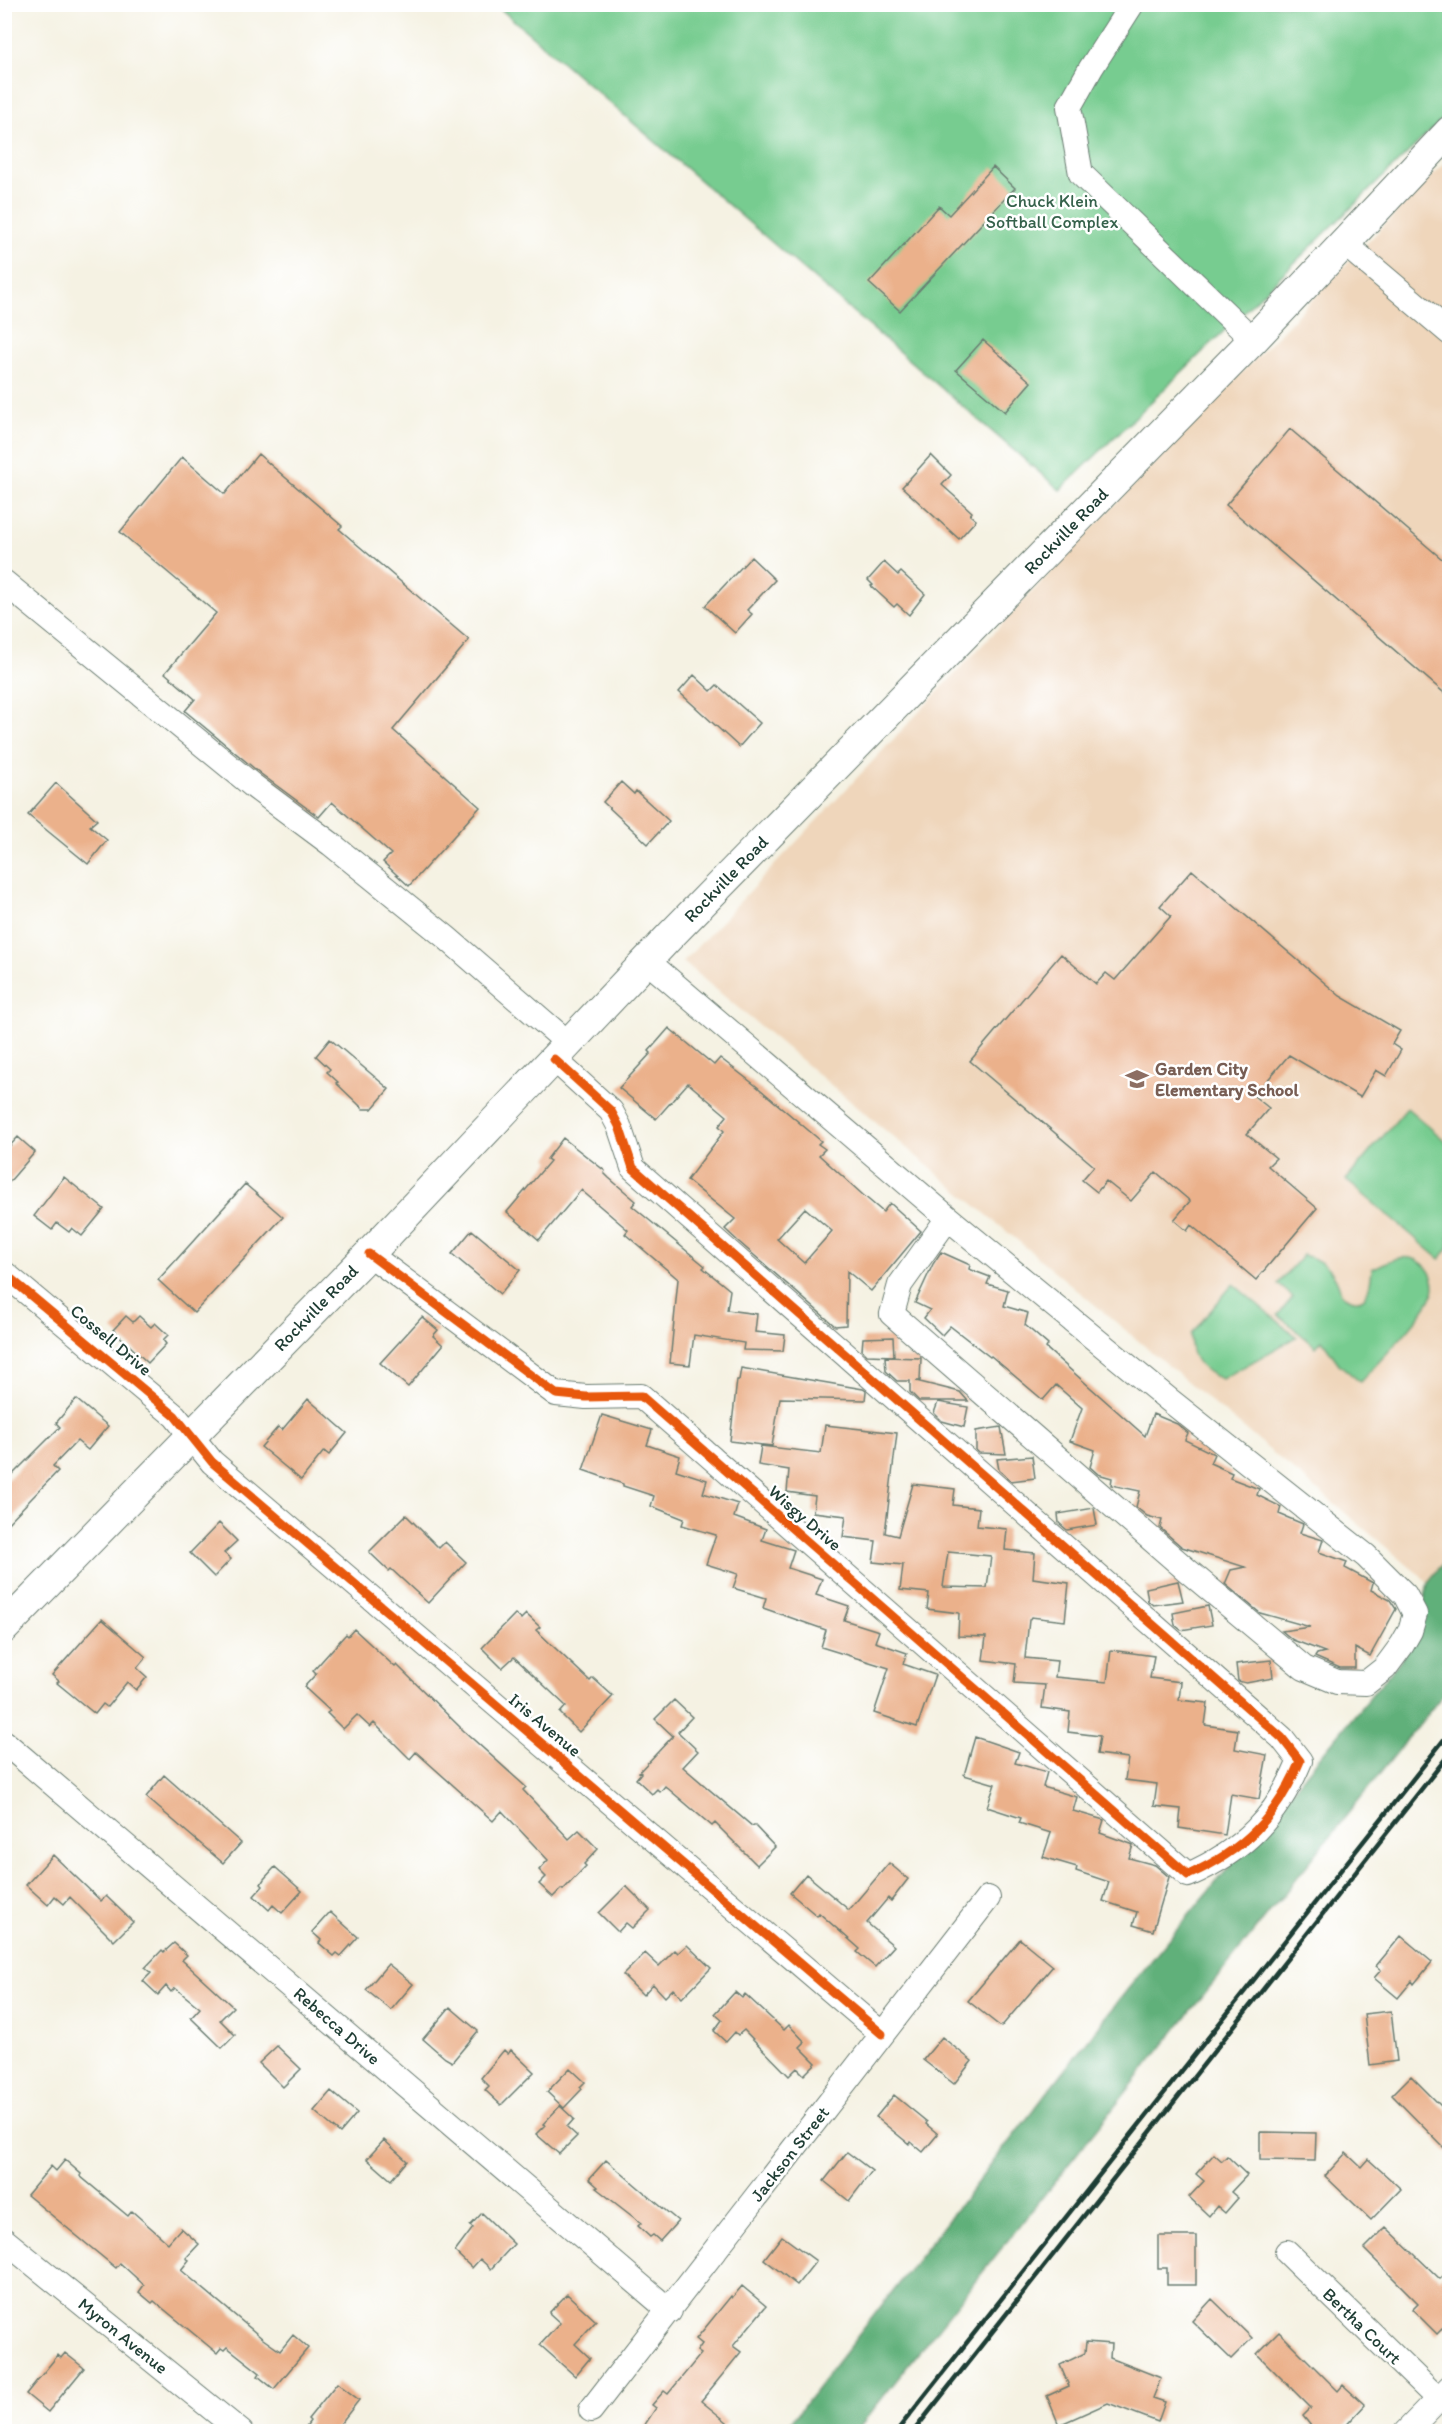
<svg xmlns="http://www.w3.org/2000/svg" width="1454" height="2436" font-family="Itim,sans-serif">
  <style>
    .built { fill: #efd6bb }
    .green { fill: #77cc90; stroke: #4b8462; stroke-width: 1.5 }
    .forest { fill: #61b07a; stroke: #407657; stroke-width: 1.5 }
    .building { fill: #ebb18b; fill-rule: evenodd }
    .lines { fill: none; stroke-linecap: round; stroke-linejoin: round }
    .minor-casing { stroke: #6a7c71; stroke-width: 26 }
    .major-casing { stroke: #6a7c71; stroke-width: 32 }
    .minor { stroke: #fff; stroke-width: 24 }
    .major { stroke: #fff; stroke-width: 30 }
    .rail { stroke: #1f3d34; stroke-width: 4.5 }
    .cycleway-casing { stroke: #fff; stroke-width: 13 }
    .cycleway { stroke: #e8590c; stroke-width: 9 }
    .labels { text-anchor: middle; stroke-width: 5; stroke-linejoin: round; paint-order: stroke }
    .park-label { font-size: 18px; fill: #35614b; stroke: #fff }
    .street-label { font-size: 18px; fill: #1f3d34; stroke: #fff }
    .education-label { font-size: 18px; font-weight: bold; fill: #785e54; stroke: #fff; text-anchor: start }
  </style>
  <rect width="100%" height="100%" fill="#fff"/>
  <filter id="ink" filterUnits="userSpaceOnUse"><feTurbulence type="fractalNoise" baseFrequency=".0167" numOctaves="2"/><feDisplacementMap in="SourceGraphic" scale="12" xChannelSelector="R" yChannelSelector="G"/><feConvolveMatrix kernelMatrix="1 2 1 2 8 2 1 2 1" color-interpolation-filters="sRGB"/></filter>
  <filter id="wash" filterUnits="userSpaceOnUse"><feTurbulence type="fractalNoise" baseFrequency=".008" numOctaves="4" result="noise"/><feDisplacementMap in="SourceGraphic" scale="24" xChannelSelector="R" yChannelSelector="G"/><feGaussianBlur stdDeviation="1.35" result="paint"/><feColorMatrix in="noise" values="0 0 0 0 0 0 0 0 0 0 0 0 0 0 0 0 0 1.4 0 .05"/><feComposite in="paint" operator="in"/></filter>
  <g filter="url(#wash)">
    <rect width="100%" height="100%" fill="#f5f2e3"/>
    <!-- built -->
    <path class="built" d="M1449 158 1450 1556 1428 1582 683 962 1140 478Z"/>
    <!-- green -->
    <path class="green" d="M496 5H1449V113L1060 490Z
      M1407 1108 1449 1144V1247L1440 1259 1346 1180Z
      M1303 1255C1324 1260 1337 1273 1341 1294 1367 1311 1370 1290 1372 1269 1387 1262 1407 1250 1423 1264 1431 1271 1436 1282 1433 1293 1427 1314 1377 1363 1360 1382L1339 1364 1322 1340 1316 1347 1278 1315 1293 1297 1278 1284Z
      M1233 1284 1297 1337 1222 1379C1201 1371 1188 1358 1191 1334Z"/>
    <!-- forest -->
    <path class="forest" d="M1449 1556V1687L856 2431 783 2432 1127 1990 1416 1641 1428 1582Z"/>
    <g id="blocks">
      <!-- building -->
      <path class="building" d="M993 167 1015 188 900 311 869 283 939 206 949 215Z
        M983 340 1031 382 1005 412 956 370Z
        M1290 429 1449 565V697L1226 505Z
        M258 454 342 526 339 529 469 640 393 730 480 807 409 886 383 862 391 854 332 802 319 817 261 774 185 711 195 699 165 673 216 613 120 532 182 457 225 494Z
        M931 455 951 475 942 485 972 512 970 515 976 520 959 539 902 487Z
        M751 557 775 580 747 610 752 614 735 633 705 606Z
        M884 562 898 575 901 572 925 594 909 615 897 604 894 607 871 586 873 585 868 580Z
        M694 675 711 691 717 685 760 723 739 747 679 692Z
        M621 782 634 794 636 791 669 821 648 844 603 802Z
        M56 783 97 820 90 826 107 840 88 864 28 815Z
        M1192 870 1340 996 1400 1031 1392 1044 1401 1050 1386 1076 1376 1070 1360 1097 1289 1055 1254 1096 1269 1108 1247 1134 1276 1158 1268 1166 1317 1208 1256 1280 1191 1225 1187 1231 1174 1220 1190 1201 1156 1172 1131 1201 1106 1181 1097 1192 1082 1180 1094 1166 970 1061 1061 954 1096 984 1106 973 1115 980 1171 916 1160 906Z
        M669 1028 714 1065 720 1058 755 1085 821 1141 818 1144 825 1149 819 1155 863 1195 883 1212 890 1203 921 1231 871 1291 847 1271 846 1325 835 1326 739 1242 725 1229 735 1219 687 1180 724 1131 719 1126 727 1116 688 1083 656 1119 619 1088 651 1053 649 1051ZM805 1208 832 1231 804 1263 777 1239Z
        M330 1039 389 1089 372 1109H363L357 1103 336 1083 338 1082 327 1072 330 1069 316 1056Z
        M18 1137 35 1152 4 1188V1152Z
        M563 1138 605 1171 604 1173 609 1178 636 1201 632 1206 705 1266 703 1268 730 1290 727 1310 757 1314 755 1332 785 1335 783 1351 743 1350 744 1343 694 1335 690 1365 670 1363 678 1279 625 1234 628 1230 581 1190 539 1240 507 1212 550 1161 547 1159Z
        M64 1177 104 1209 82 1236 72 1228 69 1232 57 1223 52 1230 34 1216Z
        M245 1184 283 1217 194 1313 158 1280Z
        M472 1230 520 1270 500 1294 452 1254Z
        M941 1252 970 1265 969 1269 990 1277 987 1284 1008 1290 1004 1306 1028 1313 1025 1325 1048 1345 1046 1348 1145 1436 1153 1414 1177 1424 1188 1433 1185 1440 1214 1454 1210 1463 1232 1473 1230 1478 1259 1489 1257 1495 1281 1507 1279 1514 1303 1524 1300 1533 1323 1540 1319 1552 1347 1562 1345 1568 1373 1583 1371 1590 1390 1600 1396 1609 1370 1656 1355 1648V1668H1340L1315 1657 1317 1654 1325 1652 1293 1640 1282 1631 1310 1627 1260 1613 1225 1584 1231 1570 1245 1567 1182 1547 1160 1528 1162 1520 1147 1516 1136 1507 1140 1491 1111 1485 1112 1478 1098 1474 1090 1467 1095 1450 1070 1441 1082 1408 1056 1385 1043 1400 991 1356 990 1357 950 1326 942 1335 924 1318 930 1310 915 1303 933 1264Z
        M126 1316 133 1322 139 1316 151 1327 155 1323 168 1335 163 1340 166 1344 148 1363 113 1330Z
        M422 1317 438 1330 433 1336 443 1345 408 1387 380 1363Z
        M893 1337 894 1356 867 1355 862 1350 863 1338Z
        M885 1357 921 1358 920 1381H916L960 1392 968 1401H919L910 1392V1381H897L886 1371Z
        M741 1368 863 1389 866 1391 865 1400 780 1398 772 1446 730 1441 737 1380H739Z
        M76 1399 108 1426 88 1450 77 1441 53 1466 58 1471 4 1527V1483L60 1427 56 1423Z
        M308 1399 347 1433 329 1455 324 1451 301 1480 261 1447 278 1427 282 1430Z
        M938 1402 968 1407 964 1427 942 1421 934 1413Z
        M602 1415 652 1430 647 1445 680 1456 676 1470 707 1480 703 1493 738 1504 734 1517 766 1529 762 1540 794 1550 788 1568 822 1579 816 1595 849 1606 844 1620 879 1631 875 1642 907 1653 903 1664 935 1675 917 1727 874 1713 889 1668 821 1647 826 1630 763 1608 766 1598 733 1588 738 1574 706 1564 716 1535 682 1525 684 1519 651 1506 654 1496 623 1486V1484L583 1470Z
        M825 1425 897 1433 885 1533 898 1536 913 1484 955 1489 953 1505 979 1508 977 1526 1007 1529 1005 1550 1035 1553 1033 1578 1069 1583 1065 1621 1031 1617 1029 1620 1025 1658 1057 1661 1055 1677 1107 1682 1111 1650 1154 1656 1150 1678 1181 1682 1179 1700 1208 1703 1205 1725 1238 1730 1235 1749 1267 1755 1259 1799 1231 1794 1225 1835 1179 1828 1181 1809 1154 1806 1157 1784 1125 1780 1128 1758 1097 1754 1100 1736 1068 1732 1070 1712 1042 1708 1045 1685 1014 1683 1016 1664 983 1660 986 1637 958 1636 959 1613 927 1609 929 1593 900 1590 903 1565 873 1562 876 1541 843 1537 846 1516 813 1512 815 1496 787 1492 789 1470 758 1465 761 1446 821 1453ZM948 1552 991 1556 987 1588 943 1587Z
        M1001 1427 1006 1454 979 1453 976 1450V1431Z
        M1032 1456 1035 1478 1011 1481 999 1470 997 1459Z
        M1094 1508 1097 1525 1067 1530 1059 1523 1058 1514Z
        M406 1515 439 1548 445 1542 466 1562 428 1603 391 1569 389 1571 369 1552Z
        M219 1523 237 1541 224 1553 231 1559 214 1577 190 1553Z
        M1178 1581 1183 1601 1153 1605 1148 1601 1146 1588Z
        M1208 1606 1212 1625 1181 1630 1175 1625 1173 1613Z
        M515 1614 521 1619 526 1614 540 1627 536 1630 590 1681 593 1678 613 1696 579 1732 560 1713 566 1706 514 1657 502 1668 482 1648Z
        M102 1619 146 1657 137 1668 147 1677 136 1690 127 1682 107 1707 103 1704 95 1714 57 1683 59 1681 52 1675Z
        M354 1629 395 1667 397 1665 464 1731 526 1787 523 1790 569 1839 579 1830 598 1849 584 1864 586 1866 563 1890 561 1889 553 1897 539 1884 546 1877 539 1870 548 1860 502 1811 493 1821 416 1752 410 1759 374 1723 370 1727 357 1715 343 1729 327 1713 330 1711 304 1687 316 1674 313 1671 346 1634 348 1636Z
        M1271 1660 1273 1678 1246 1683 1238 1681 1236 1664Z
        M674 1700 692 1717 678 1732 698 1751 683 1767 752 1826 754 1825 775 1847 757 1865 715 1823 712 1826 665 1786 660 1792 657 1789 652 1794 636 1779 641 1773 639 1772 673 1736 655 1719Z
        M975 1737 1019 1752 1015 1763 1047 1772 1043 1787 1077 1797 1073 1811 1104 1820 1100 1833 1131 1844 1133 1845 1129 1858 1155 1865 1169 1877 1153 1931 1133 1925 1137 1912 1103 1901 1109 1882 1076 1871 1077 1867 1043 1857 1051 1833 1019 1823 1021 1818 987 1807 995 1784 964 1775Z
        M164 1775 241 1843 223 1863 146 1797Z
        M53 1855 101 1901 106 1896 133 1922 114 1941 70 1897 64 1904 55 1896 48 1905 26 1885Z
        M889 1863 908 1879 891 1901 888 1898 867 1923 894 1946 875 1967 857 1952 860 1949 819 1913 817 1916 790 1893 806 1874 849 1910Z
        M275 1867 302 1891 282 1913 273 1905 269 1910 254 1896 263 1886 261 1884 264 1879Z
        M626 1886 650 1910 632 1928 626 1923 618 1932 599 1913Z
        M330 1912 358 1937 341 1956 337 1953 334 1956 319 1943 321 1940 312 1932Z
        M1401 1936 1432 1962 1414 1984 1412 1981 1398 1998 1374 1978 1381 1970 1376 1966Z
        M1020 1939 1053 1966 1001 2027 968 2001Z
        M174 1943 187 1955 182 1960 233 2007 220 2020 235 2035 222 2048 191 2018 200 2008 175 1988 171 1992 166 1986 158 1995 143 1981 151 1973 145 1968 162 1950 164 1952Z
        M687 1945 711 1968 682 1998 673 1989 665 1997 653 1984 643 1995 623 1975 645 1953 659 1966 675 1950 678 1953Z
        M388 1964 413 1984 391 2010 366 1990Z
        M735 1992 742 1998 745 1994 784 2030 789 2025 805 2042 800 2047 816 2063 804 2075 797 2068 789 2076 744 2030 738 2035 735 2032 726 2042 714 2031 722 2020 715 2014Z
        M450 2007 478 2031 452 2062 445 2058 423 2039Z
        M1391 2011 1397 2061 1370 2065 1364 2014Z
        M942 2037 972 2061 954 2084 923 2060Z
        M277 2046 301 2069 283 2087 259 2063Z
        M504 2050 508 2054 511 2050 534 2072 501 2105 485 2090 489 2086 481 2078Z
        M570 2068 585 2082 580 2087 582 2089 564 2108 547 2092Z
        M1411 2076 1449 2114V2153L1392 2095Z
        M331 2091 357 2113 340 2133 314 2111Z
        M894 2095 927 2122 926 2124 938 2134 923 2152 911 2142 909 2144 876 2117Z
        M560 2106 574 2119 567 2127 577 2136 559 2154 536 2134 545 2125 543 2124Z
        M1260 2132 1316 2133 1315 2161 1260 2160Z
        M384 2140 407 2161 391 2180 367 2159Z
        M847 2152 872 2171 849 2201 824 2181Z
        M1346 2153 1361 2167 1368 2159 1401 2189 1371 2220 1325 2176Z
        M1214 2154 1222 2161 1227 2156 1247 2175 1231 2192 1238 2198 1225 2213 1217 2206 1209 2216 1189 2197 1204 2181 1196 2174Z
        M65 2160 81 2174 80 2176 128 2216 132 2211 168 2243 181 2228 199 2244 186 2258 189 2260 181 2270 263 2339 280 2351 293 2335 308 2348 274 2389 258 2376 260 2373 227 2347 224 2350 221 2348 217 2353 154 2301 152 2303 139 2292 144 2285 120 2263 116 2268 27 2195 51 2166 56 2171Z
        M606 2160 678 2221 660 2241 653 2235 650 2237 638 2226 641 2223 596 2188 598 2187 589 2179Z
        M482 2213 514 2244 491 2269 480 2259 472 2268 455 2252 473 2228 470 2226Z
        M1386 2227 1440 2279 1449 2270V2322L1437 2334 1412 2309 1418 2303 1364 2249Z
        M782 2236 816 2261 797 2285 764 2259Z
        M1158 2236H1196V2285H1167V2268H1158Z
        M742 2286 766 2306 733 2346 741 2352 701 2401 727 2422 719 2432H640L656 2408 652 2405 664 2391 668 2394 701 2354 697 2351 702 2344 696 2339 731 2296 732 2298Z
        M567 2294 596 2321 575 2344 590 2358 575 2376 540 2345 560 2323 549 2313Z
        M1212 2299 1252 2338 1231 2359 1192 2321Z
        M1279 2332 1338 2391 1343 2385 1365 2405 1340 2432H1316L1303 2416 1311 2408 1257 2354Z
        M1086 2342 1111 2344 1110 2358 1161 2378 1153 2398 1165 2402 1158 2422 1108 2403 1059 2425 1047 2396 1069 2386 1060 2365 1085 2353Z
        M65 2353 84 2368 48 2412 26 2394 58 2355 61 2358Z
        M337 2383 359 2400 334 2432H302L310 2421 308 2419Z"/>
    </g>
  </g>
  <g filter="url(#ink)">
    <use href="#blocks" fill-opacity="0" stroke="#6a7c71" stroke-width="1.5"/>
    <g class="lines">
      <!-- minor casing -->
      <g class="minor-casing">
        <path id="minor" d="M1132 4 1091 68 1069 107 1081 174 1253 340
          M1345 244 1450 333
          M4 582 252 785 331 844 447 938 568 1043
          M647 961 948 1218 1168 1399 1366 1556 1405 1595 1415 1614 1410 1631 1402 1645 1385 1668 1366 1683 1337 1682 1304 1668 1188 1571 892 1314 900 1285 948 1218
          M369 1254 556 1394 586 1397 641 1396 1188 1875C1243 1851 1277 1817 1300 1761L1282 1738 633 1168 619 1126 611 1111 554 1059
          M4 1273 175 1416 212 1462 882 2034
          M4 1742 670 2311
          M4 2240 241 2432
          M1287 2252 1438 2399
          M591 2410 988 1898
          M1406 2432 1450 2387"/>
      </g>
      <!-- major casing -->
      <g class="major-casing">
        <path id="major" d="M4 1628 369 1254 671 935 1253 340 1450 131"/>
      </g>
      <!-- minor -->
      <use href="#minor" class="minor"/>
      <!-- major -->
      <use href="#major" class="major"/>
      <!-- rail -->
      <path class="rail" d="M896 2432 1450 1732
        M913 2432 1450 1753"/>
      <!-- cycleway casing -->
      <g class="cycleway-casing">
        <path id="cycleway" d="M369 1254 556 1394 586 1397 641 1396 1188 1875C1243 1851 1277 1817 1300 1761L1282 1738 633 1168 619 1126 611 1111 554 1059
          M4 1273 175 1416 212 1462 882 2034"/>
      </g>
      <!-- cycleway -->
      <use href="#cycleway" class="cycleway"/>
    </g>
  </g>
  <!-- icons -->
  <defs>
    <g id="school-bare" transform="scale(1.8)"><path d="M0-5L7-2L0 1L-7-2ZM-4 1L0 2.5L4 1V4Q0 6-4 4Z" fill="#8d6e63" stroke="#fff" stroke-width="2.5" paint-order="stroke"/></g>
  </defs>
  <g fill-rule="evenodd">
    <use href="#school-bare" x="1137" y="1079"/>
  </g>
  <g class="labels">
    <!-- park labels -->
    <g class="park-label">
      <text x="1052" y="207">Chuck Klein<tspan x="1052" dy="21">Softball Complex</tspan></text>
    </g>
    <!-- street labels -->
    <g class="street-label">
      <text transform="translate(1066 531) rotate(-46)" y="6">Rockville Road</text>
      <text transform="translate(726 879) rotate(-46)" y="6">Rockville Road</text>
      <text transform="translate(316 1308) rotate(-46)" y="6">Rockville Road</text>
      <text transform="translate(111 1340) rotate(40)" y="6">Cossell Drive</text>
      <text transform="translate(805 1518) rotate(41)" y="6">Wisgy Drive</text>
      <text transform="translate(545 1725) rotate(40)" y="6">Iris Avenue</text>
      <text transform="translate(337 2026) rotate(41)" y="6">Rebecca Drive</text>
      <text transform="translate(790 2154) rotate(-52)" y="6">Jackson Street</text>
      <text transform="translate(1362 2326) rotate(44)" y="6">Bertha Court</text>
      <text transform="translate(123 2336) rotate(39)" y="6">Myron Avenue</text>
    </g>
    <!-- education labels -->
    <g class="education-label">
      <text x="1155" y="1075">Garden City<tspan x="1155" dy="21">Elementary School</tspan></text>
    </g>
  </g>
  <!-- margin -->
  <rect width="1454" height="2436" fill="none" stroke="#fff" stroke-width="24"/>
</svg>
